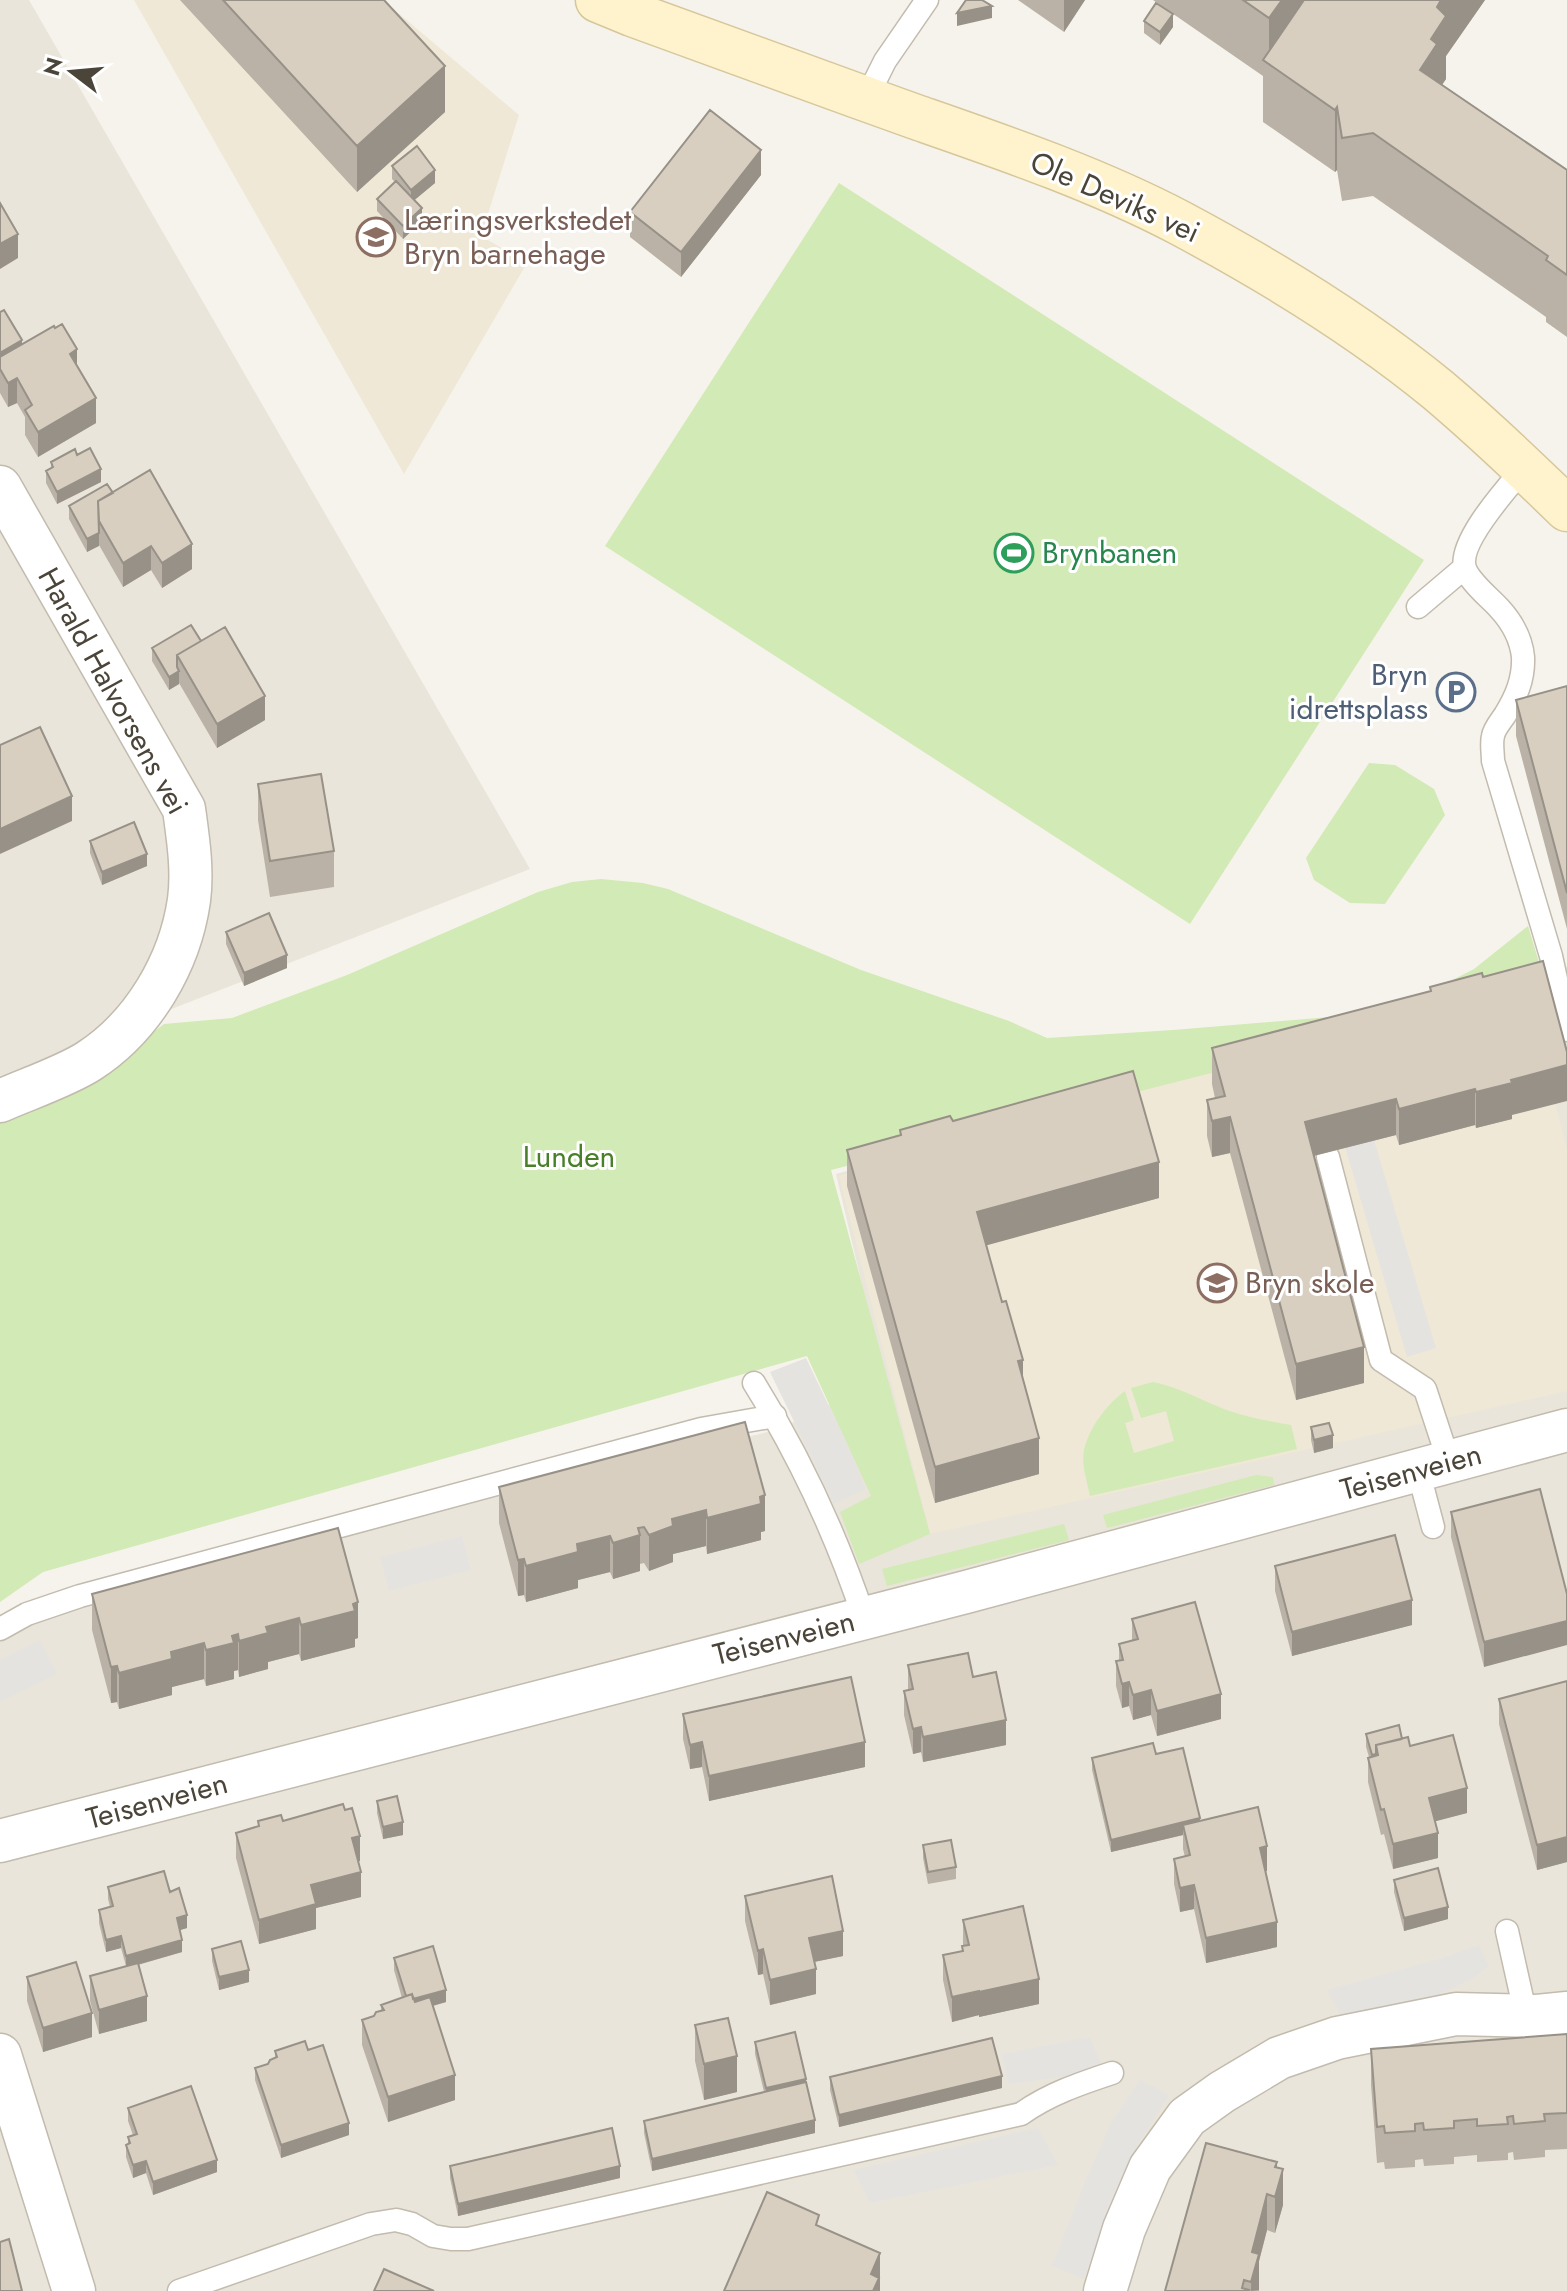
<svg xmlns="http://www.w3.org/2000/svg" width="1567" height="2291" font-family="Jost,sans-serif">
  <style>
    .residential { fill: #eae5da }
    .education { fill: #efe8d6 }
    .green { fill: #d2eab5 }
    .parking { fill: #e5e3e0 }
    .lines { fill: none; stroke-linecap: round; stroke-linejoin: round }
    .lane-casing { stroke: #c2bbae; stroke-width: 25 }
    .street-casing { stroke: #c2bbae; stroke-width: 45 }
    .secondary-casing { stroke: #d6c79b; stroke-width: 47 }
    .lane { stroke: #fff; stroke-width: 22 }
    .street { stroke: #fff; stroke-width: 42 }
    .secondary { stroke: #fff3cd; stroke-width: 44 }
    .wall { fill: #bab2a6 }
    .shaded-wall { fill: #979187 }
    .building { fill: #d8cfc1; stroke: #979187; stroke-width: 2 }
    .labels { text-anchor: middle; stroke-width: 6; stroke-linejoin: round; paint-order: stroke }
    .street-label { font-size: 30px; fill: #4b4439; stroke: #fff }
    .education-label { font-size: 30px; fill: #785e54; stroke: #fff; text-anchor: start }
    .leisure-label { font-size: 30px; fill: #27864d; stroke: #fff; text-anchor: start }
    .service-label { font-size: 30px; fill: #4e5e75; stroke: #fff; text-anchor: end }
    .park-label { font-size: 30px; fill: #4a7f2a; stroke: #fff }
  </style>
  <rect width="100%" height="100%" fill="#f6f3ec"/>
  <!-- residential -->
  <path class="residential" d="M0 0H29L530 869 0 1076Z
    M1567 967V2291H0V1625L85 1585 777 1430 884 1378 836 1174Z"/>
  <!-- education -->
  <path class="education" d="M134 0H383L519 115 481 236 527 263 404 474Z
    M1522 979 1567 1149V1391L930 1534 839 1176Z"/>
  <!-- green -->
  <path class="green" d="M839 183 1424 560 1190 924 605 546Z
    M1369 763 1395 765 1434 789 1445 815 1385 904 1350 903 1314 880 1306 858Z
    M601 879 643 883 668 889 861 970 1009 1021 1047 1038 1173 1030 1390 1012 1474 969 1528 926 1545 982 1540 989 831 1170 930 1534 859 1564 840 1512 871 1496 807 1356 43 1572 0 1602V1122L65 1091 109 1066 164 1024 232 1018 347 975 538 892 572 882Z
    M1153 1382C1178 1387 1201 1400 1224 1409 1245 1417 1268 1421 1291 1425L1297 1449 1090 1496C1087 1481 1081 1464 1084 1450 1089 1428 1107 1404 1125 1391L1134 1420 1125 1423 1134 1453 1174 1441 1166 1411 1141 1418 1131 1388Z
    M1256 1475 1273 1477 1274 1485 1107 1528 1103 1515Z
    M1064 1524 1069 1540 887 1586 882 1569Z"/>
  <!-- parking -->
  <path class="parking" d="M1374 1140 1436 1348 1407 1357 1345 1147Z
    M806 1358 849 1448 866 1489 834 1504 770 1372Z
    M462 1536 471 1570 389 1591 380 1557Z
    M40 1640 57 1674 0 1702V1660Z
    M1479 1945 1489 1966 1474 1978 1428 2000 1343 2020 1327 1990 1439 1959Z
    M1090 2037 1101 2064 1076 2075 1008 2084 1002 2054Z
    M1140 2080 1169 2095 1138 2144 1116 2190 1084 2279 1052 2266 1084 2184 1112 2121Z
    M1038 2128 1058 2165 870 2203 853 2170Z"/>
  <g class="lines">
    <!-- lane casing -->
    <g class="lane-casing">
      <path id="lane" d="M866 99 885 61 927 0
        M1525 467C1508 487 1454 546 1466 571 1473 585 1489 597 1499 608 1512 622 1521 637 1523 657 1524 679 1516 697 1505 715 1501 721 1494 729 1493 736 1491 743 1493 753 1493 761L1551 956 1567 1030
        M1418 607 1464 568
        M1328 1157 1381 1360 1425 1389 1449 1462
        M754 1383C800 1457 836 1534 864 1618
        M1418 1470 1433 1527
        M0 1629 27 1614 80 1596 701 1429 775 1416
        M1507 1931 1526 2016
        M179 2291 371 2224 396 2220 412 2224 433 2236 451 2239H468L1021 2114C1049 2094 1079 2084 1112 2073"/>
    </g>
    <!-- street casing -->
    <g class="street-casing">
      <path id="street" d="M0 487 184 809C188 838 193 870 189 900 180 963 143 1026 89 1061 66 1076 27 1089 0 1101
        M0 1841 966 1592 1567 1430
        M0 2055 74 2291
        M1105 2291 1124 2229 1150 2168 1187 2117 1222 2092 1279 2058 1337 2038 1456 2014 1537 2016 1567 2013"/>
    </g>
    <!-- secondary casing -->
    <g class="secondary-casing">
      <path id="secondary" d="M598 0 632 14C726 48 821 83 916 117 1005 148 1096 179 1180 223 1270 271 1359 325 1438 390 1483 428 1525 468 1567 509"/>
    </g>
    <!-- lane -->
    <use href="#lane" class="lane"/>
    <!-- street -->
    <use href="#street" class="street"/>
    <!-- secondary -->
    <use href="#secondary" class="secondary"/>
  </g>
  <!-- wall -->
  <path class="wall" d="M180 0H384L445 112 357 192Z
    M1018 0H1085L1064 32Z
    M1153 0H1485L1446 56V79L1442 85 1567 170V337L1546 322V317L1373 196 1342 201 1337 170 1335 172 1263 122V76Z
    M1144 21 1173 27 1160 45 1144 33Z
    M392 166 435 183 414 200 422 221 403 239 377 211V199L395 182 392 179Z
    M761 175 681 277 630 237V212Z
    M0 312 22 345 77 367 96 423 38 457 25 435V417L17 403 8 407 0 393Z
    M77 455 101 482 57 504 46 483V471L51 468V462Z
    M113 493 192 569 162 588 151 570 123 587 99 545 87 552 69 519V506Z
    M201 641 265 720 217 748 179 683V684L169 690 152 661V648Z
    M1567 686V929L1516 736V700Z
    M258 784 334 851V887L270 897 258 820Z
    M90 841 147 866 102 885 90 853Z
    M226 932 287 968 244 986 226 944Z
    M1430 987 1512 1115V1119L1476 1128 1475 1125 1399 1145 1396 1135 1314 1156 1364 1383 1296 1400 1230 1153 1212 1157 1207 1136V1100L1215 1098 1212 1084V1048L1430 991Z
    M953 1121 1159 1198 986 1245 1023 1378 1039 1474 935 1503 847 1186V1150L900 1136V1130Z
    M745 1422 765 1531 761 1532V1540L707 1554 706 1546 673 1554V1562L649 1571 644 1563 640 1564V1571L613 1579 610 1572 578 1580V1588L526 1602 524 1595 518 1596 499 1523V1487Z
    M1311 1427 1333 1448 1314 1453 1311 1440Z
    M1540 1489 1484 1667 1451 1537V1512Z
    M338 1528 358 1638 355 1639V1647L301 1661 299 1654 268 1662V1669L239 1677 238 1670 234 1671V1679L206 1686 204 1679 172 1687V1695L119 1709 117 1702 111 1703 92 1630V1594Z
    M1275 1566 1412 1625 1292 1656 1275 1591Z
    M1132 1619 1221 1719 1157 1736 1151 1715 1133 1720 1129 1706 1122 1708 1116 1686V1661H1119V1644L1132 1641Z
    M908 1665 1006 1745 923 1762 921 1752 913 1754 904 1715V1691L908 1690Z
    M1567 1681V1862L1537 1870 1499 1724V1699Z
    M683 1714 865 1767 709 1801 702 1767 690 1769 683 1739Z
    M1366 1734 1402 1739 1467 1813 1435 1821 1438 1858 1393 1869 1384 1834 1381 1835 1368 1782V1758L1369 1757 1366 1747Z
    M1156 1754 1200 1821 1267 1871H1266L1277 1947 1206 1963 1194 1909 1180 1912 1174 1884V1859L1185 1857 1183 1849V1835L1111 1852 1092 1770V1758Z
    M377 1801 403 1835 383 1839 377 1813Z
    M258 1821H283L360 1861H358L361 1897 316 1908V1929L259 1944 236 1858V1833L258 1827Z
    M923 1845 956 1867V1879L928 1884 923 1858Z
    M1394 1880 1448 1919 1404 1931 1394 1892Z
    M108 1887 170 1892 187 1928 180 1930 182 1952 138 1965 147 2021 99 2034 90 2001V1976L126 1966 121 1948 106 1952 99 1923V1910L110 1907 108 1899Z
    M745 1896 843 1956 814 1962 816 1994 770 2005 763 1974 758 1975 745 1921Z
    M963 1920 1039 2004 979 2017V2015L952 2022 943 1980V1955L962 1951V1946H963Z
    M212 1949 249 1982 219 1990 212 1961Z
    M394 1958 446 2002 433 2006 455 2100 388 2122 362 2045V2020L374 2016 381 2010V2005L402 1998 394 1970Z
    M27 1977 92 2037 43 2052 27 2001Z
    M695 2025 737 2092 704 2100 695 2061Z
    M1567 2034V2149L1545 2150V2157L1514 2160 1513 2152 1508 2153V2160L1477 2162V2155L1454 2157V2164L1424 2166 1423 2159 1415 2160V2167L1385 2169 1384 2162 1377 2163 1371 2085V2049Z
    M755 2042 806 2083 815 2133 652 2171 644 2133V2121L764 2092 755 2054Z
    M308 2050 349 2135 281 2158 255 2080V2068L268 2064 275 2058V2051Z
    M830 2077 1002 2088 839 2127 830 2090Z
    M128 2108 217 2172 153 2195 146 2173 133 2178 126 2157V2145L128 2144V2137L133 2135 128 2121Z
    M450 2166 620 2178 458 2216 450 2178Z
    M1277 2167 1283 2205 1275 2233 1267 2230 1259 2261V2291H1165Z"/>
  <!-- shaded-wall -->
  <path class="shaded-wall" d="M1064 0H1085L1064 32Z
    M1282 0H1315L1269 65V18Z
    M1441 0H1485L1446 56V79L1437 92 1420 70 1437 7Z
    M992 6V18L957 26V13Z
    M1173 14V27L1160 45V32Z
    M445 66V112L357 192V146Z
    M1337 107V170L1335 172V110Z
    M761 150V175L681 277V252Z
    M435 170V183L411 203V190Z
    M422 208V221L403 239V226Z
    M18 234V258L0 269V244Z
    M22 340V353L0 365V353Z
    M77 349V374L70 354Z
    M17 378V403L8 407V383Z
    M96 398V423L38 457V432Z
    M101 469V482L57 504V492Z
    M99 533V546L87 552V539Z
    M192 544V569L162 588V563Z
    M151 546V570L123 587V563Z
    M179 671V684L169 690V677Z
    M265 696V720L217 748V724Z
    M72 796V821L0 854V829Z
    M147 854V866L102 885V872Z
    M287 955V968L244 986V973Z
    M1567 1065V1101L1512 1115V1119L1476 1128V1092L1511 1080Z
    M1475 1089V1125L1399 1145V1109Z
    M1396 1099V1135L1305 1158V1122Z
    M1230 1117V1153L1212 1157V1121Z
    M1159 1162V1198L977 1248V1212Z
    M1364 1347V1383L1296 1400V1364Z
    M1023 1360V1396L1018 1361Z
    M1333 1435V1448L1314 1453V1440Z
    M1039 1438V1474L935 1503V1467Z
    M765 1495V1531L761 1532V1540L707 1554V1518Z
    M706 1510V1546L673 1554V1562L649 1571V1535L672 1519Z
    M640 1535V1571L613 1579V1543Z
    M610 1536V1572L578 1580V1588L526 1602V1566L577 1544Z
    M524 1559V1595L518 1596V1560Z
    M1412 1600V1625L1292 1656V1632Z
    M358 1602V1638L355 1639V1647L301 1661V1625Z
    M299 1618V1654L268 1662V1669L239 1677V1641L266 1627Z
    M1567 1621V1645L1484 1667V1642Z
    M238 1634V1670L234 1671V1679L206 1686V1650L232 1636Z
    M204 1643V1679L172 1687V1695L119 1709V1673L171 1652Z
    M117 1666V1702L111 1703V1667Z
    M1129 1682V1706L1122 1708V1684Z
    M1151 1690V1715L1133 1720V1695Z
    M1221 1694V1719L1157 1736V1711Z
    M1006 1720V1745L923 1762V1737Z
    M921 1727V1752L913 1754V1729Z
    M702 1742V1767L690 1769V1745Z
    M865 1742V1767L709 1801V1776Z
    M1467 1788V1813L1429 1823V1798Z
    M1200 1818V1831L1183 1825V1835L1111 1852V1840Z
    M403 1822V1835L383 1839V1827Z
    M1438 1833V1858L1393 1869V1844Z
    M360 1836V1861L352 1863V1838Z
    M1567 1837V1862L1537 1870V1845Z
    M1267 1846V1871L1260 1873V1848Z
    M361 1872V1897L316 1908V1929L259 1944V1920L311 1885Z
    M1194 1885V1909L1180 1912V1888Z
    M1448 1907V1919L1404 1931V1918Z
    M187 1915V1928L177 1931V1918Z
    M1277 1922V1947L1206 1963V1938Z
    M843 1931V1956L809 1963V1938Z
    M121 1936V1948L106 1952V1940Z
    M182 1940V1952L126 1968V1956Z
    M763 1949V1974L758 1975V1951Z
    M816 1969V1994L770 2005V1980Z
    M249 1970V1982L219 1990V1977Z
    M1039 1979V2004L979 2017V1992Z
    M446 1990V2002L407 2013V2000Z
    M979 1991V2015L952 2022V1997Z
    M147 1996V2021L99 2034V2010Z
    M92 2013V2037L43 2052V2028Z
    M737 2056V2092L704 2100V2064Z
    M455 2075V2100L388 2122V2097Z
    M1002 2076V2088L839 2127V2115Z
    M806 2079V2091L766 2101V2088Z
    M815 2120V2133L652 2171V2159Z
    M349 2123V2135L281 2158V2145Z
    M217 2160V2172L153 2195V2182Z
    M146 2161V2173L133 2178V2165Z
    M1277 2162V2192L1283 2169V2205L1275 2233V2167Z
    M620 2166V2178L458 2216V2204Z
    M1267 2194V2230L1259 2261V2290L1251 2291 1252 2252Z
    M880 2253V2291H871V2274Z"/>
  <!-- building -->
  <path class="building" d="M223 0H384L445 66 357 146Z
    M966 0H982L992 6 957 13Z
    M1243 0H1282L1269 18Z
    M1304 0H1441L1437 7 1446 16 1431 39 1437 44 1420 70 1567 170V275L1546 260 1548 256 1373 133 1342 138 1337 107 1335 110 1263 60Z
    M1156 3 1173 14 1160 32 1144 21Z
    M710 110 761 150 681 252 630 212Z
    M417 146 435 170 411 190 392 166Z
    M396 181 422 208 403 226 377 199Z
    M0 203 18 234 0 244Z
    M4 310 22 340 0 353V312Z
    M62 324 77 349 70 354 96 398 38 432 25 410 32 405 17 378 8 383 0 369V357L54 326 55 328Z
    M90 448 101 469 57 492 46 471 53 467 51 462 75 449 77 455Z
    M150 470 192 544 162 563 151 546 123 563 99 521 98 501Z
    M107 484 113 493 98 501 99 533 87 539 69 506Z
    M191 625 201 641 177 655V667L179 671 169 677 152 648Z
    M225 627 265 696 217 724 177 655Z
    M1567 686V893L1516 700Z
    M40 727 72 796 0 829V745Z
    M321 774 334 851 270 861 258 784Z
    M134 822 147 854 102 872 90 841Z
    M269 913 287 955 244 973 226 932Z
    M1543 961 1567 1052V1065L1511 1080 1512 1083 1476 1092 1475 1089 1399 1109 1396 1099 1305 1122 1364 1347 1296 1364 1230 1117 1212 1121 1207 1100 1225 1096 1212 1048 1431 991 1430 987 1482 973 1483 977Z
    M1133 1071 1159 1162 977 1212 1002 1302 1006 1301 1023 1360 1018 1361 1039 1438 935 1467 847 1150 901 1135 900 1130 950 1116 953 1121Z
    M745 1422 765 1495 760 1497 761 1504 707 1518 706 1510 672 1519 673 1526 649 1535 644 1527 638 1528 640 1535 613 1543 610 1536 577 1544 578 1552 526 1566 524 1559 518 1560 499 1487Z
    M1329 1423 1333 1435 1314 1440 1311 1427Z
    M1540 1489 1567 1594V1621L1484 1642 1451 1512Z
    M338 1528 358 1602 353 1604 355 1611 301 1625 299 1618 266 1627 268 1633 239 1641 238 1634 232 1636 234 1643 206 1650 204 1643 171 1652 172 1659 119 1673 117 1666 111 1667 92 1594Z
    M1395 1535 1412 1600 1292 1632 1275 1566Z
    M1195 1602 1221 1694 1157 1711 1151 1690 1133 1695 1129 1682 1122 1684 1116 1661 1123 1660 1119 1644 1138 1639 1132 1619Z
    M968 1653 973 1677 996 1672 1006 1720 923 1737 921 1727 913 1729 904 1691 913 1689 908 1665Z
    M851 1677 865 1742 709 1776 702 1742 690 1745 683 1714Z
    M1567 1681V1837L1537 1845 1499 1699Z
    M1399 1725 1402 1739 1376 1745V1754L1372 1755 1366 1734Z
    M1453 1735 1467 1788 1429 1798 1438 1833 1393 1844 1384 1809 1381 1810 1368 1758 1378 1755 1376 1745 1408 1737 1410 1746Z
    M1153 1743 1156 1754 1183 1748 1200 1818 1111 1840 1092 1758Z
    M397 1796 403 1822 383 1827 377 1801Z
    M343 1804 345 1810 352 1808 360 1836 352 1838 361 1872 311 1885 316 1904 259 1920 236 1833 259 1826 258 1821 281 1815 283 1821Z
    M1258 1807 1267 1846 1260 1848 1277 1922 1206 1938 1194 1885 1180 1888 1174 1859 1190 1855 1183 1825Z
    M951 1840 956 1867 928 1872 923 1845Z
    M1438 1868 1448 1907 1404 1918 1394 1880Z
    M164 1871 170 1892 179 1888 187 1915 177 1918 182 1940 126 1956 121 1936 106 1940 99 1910 113 1906 108 1887Z
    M832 1876 843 1931 809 1938 816 1969 770 1980 763 1949 758 1951 745 1896Z
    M1023 1906 1039 1979 979 1992V1991L952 1997 943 1955 963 1951 962 1946 969 1945 963 1920Z
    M241 1941 249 1970 219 1977 212 1949Z
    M433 1946 446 1990 413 1999 412 1994 406 1996 394 1958Z
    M76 1962 92 2013 43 2028 27 1977Z
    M138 1963 147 1996 99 2010 90 1976Z
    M412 1994 415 2002 430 1997 455 2075 388 2097 362 2020 374 2016 376 2012 384 2010 381 2005Z
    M728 2018 737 2056 704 2064 695 2025Z
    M795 2032 806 2079 766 2088 755 2042Z
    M1567 2034V2113L1544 2114 1545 2121 1514 2124 1513 2116 1507 2117 1508 2124 1477 2126V2119L1454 2121V2128L1424 2130 1423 2123 1415 2124V2131L1385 2133 1384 2126 1377 2127 1371 2049Z
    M992 2038 1002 2076 839 2115 830 2077Z
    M305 2041 308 2050 323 2045 349 2123 281 2145 255 2068 268 2064 270 2060 277 2057 275 2051Z
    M806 2082 815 2120 652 2159 644 2121Z
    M191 2086 217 2160 153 2182 146 2161 133 2165 126 2145 130 2143 128 2137 137 2134 128 2108Z
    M612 2128 620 2166 458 2204 450 2166Z
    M1206 2143 1277 2162 1275 2167 1283 2169 1275 2197 1267 2194 1252 2252 1259 2254 1251 2282 1244 2280 1242 2288 1249 2290 1248 2291H1165Z
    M767 2192 819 2215 816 2225 880 2253 871 2274 879 2278 873 2291H724Z
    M9 2239 22 2291H0V2242Z
    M384 2269 434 2291H374Z"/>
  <!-- icons -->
  <defs>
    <g id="school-ring" transform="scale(2)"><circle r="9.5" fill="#fff" stroke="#8d6e63" stroke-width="1.5"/><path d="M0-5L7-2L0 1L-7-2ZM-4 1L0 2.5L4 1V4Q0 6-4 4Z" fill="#8d6e63"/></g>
    <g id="stadium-ring" transform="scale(2)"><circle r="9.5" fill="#fff" stroke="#2e9e5b" stroke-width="1.5"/><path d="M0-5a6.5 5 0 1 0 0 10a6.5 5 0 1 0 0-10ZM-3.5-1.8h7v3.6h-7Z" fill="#2e9e5b"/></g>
    <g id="parking-ring" transform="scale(2)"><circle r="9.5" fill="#fff" stroke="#5c6f8a" stroke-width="1.5"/><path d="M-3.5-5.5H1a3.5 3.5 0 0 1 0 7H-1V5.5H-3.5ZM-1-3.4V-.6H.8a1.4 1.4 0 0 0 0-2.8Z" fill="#5c6f8a"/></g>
  </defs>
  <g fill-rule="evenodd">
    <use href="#school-ring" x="376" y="237"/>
    <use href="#stadium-ring" x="1014" y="553"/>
    <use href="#parking-ring" x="1456" y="692"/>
    <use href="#school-ring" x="1217" y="1283"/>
  </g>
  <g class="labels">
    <!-- street labels -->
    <g class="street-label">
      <text transform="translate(1115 197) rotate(24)" y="10">Ole Deviks vei</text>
      <text transform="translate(113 691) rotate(61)" y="10">Harald Halvorsens vei</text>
      <text transform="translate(1411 1472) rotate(-15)" y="10">Teisenveien</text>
      <text transform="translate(784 1638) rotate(-14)" y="10">Teisenveien</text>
      <text transform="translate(157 1801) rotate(-15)" y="10">Teisenveien</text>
    </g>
    <!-- education labels -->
    <g class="education-label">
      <text x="404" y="230">Læringsverkstedet<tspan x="404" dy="34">Bryn barnehage</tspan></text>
      <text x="1245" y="1293">Bryn skole</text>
    </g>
    <!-- leisure labels -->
    <g class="leisure-label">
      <text x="1042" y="563">Brynbanen</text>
    </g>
    <!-- service labels -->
    <g class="service-label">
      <text x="1428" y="685">Bryn<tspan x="1428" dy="34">idrettsplass</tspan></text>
    </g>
    <!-- park labels -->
    <g class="park-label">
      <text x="569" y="1167">Lunden</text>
    </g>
  </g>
  <!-- north arrow -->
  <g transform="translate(72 72) rotate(286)" stroke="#ffffff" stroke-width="6" paint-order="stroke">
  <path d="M0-6L14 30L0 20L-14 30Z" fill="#4b4439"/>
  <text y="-12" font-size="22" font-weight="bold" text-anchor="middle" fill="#4b4439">N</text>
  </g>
</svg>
